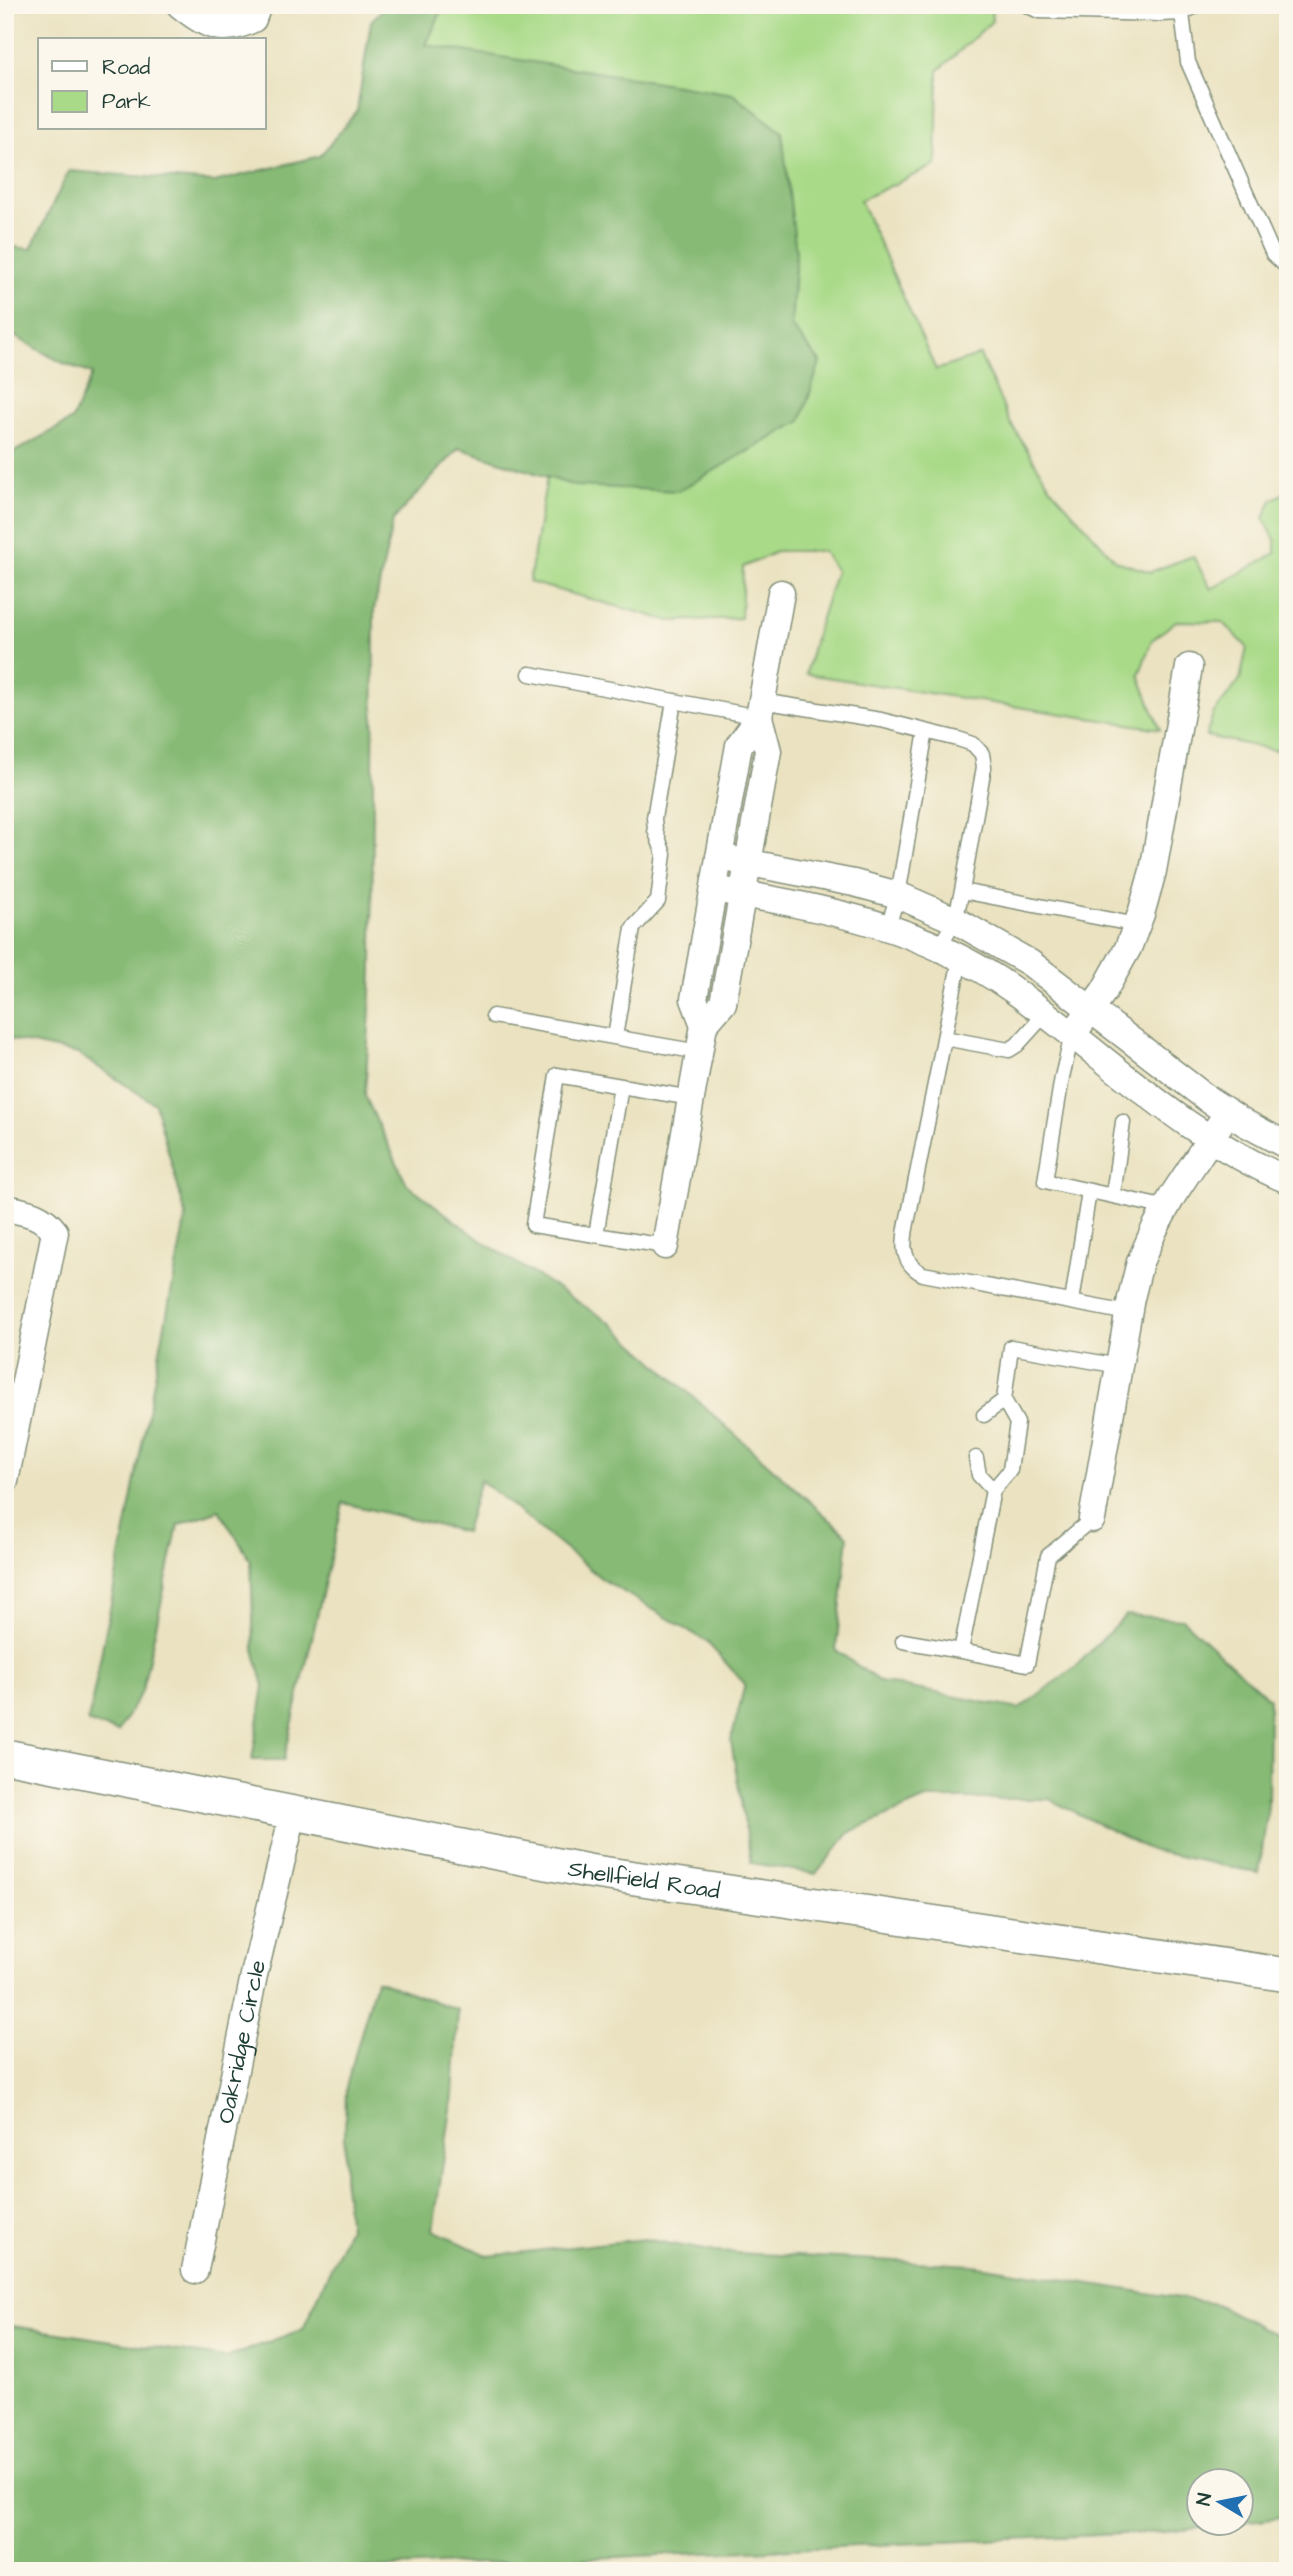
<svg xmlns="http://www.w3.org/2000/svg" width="1293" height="2576" font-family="'Architects Daughter',sans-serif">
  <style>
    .green { fill: #a9da88; stroke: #648c5e; stroke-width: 2 }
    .forest { fill: #86ba74; stroke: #527c54; stroke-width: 2 }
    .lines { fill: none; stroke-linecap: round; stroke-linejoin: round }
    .service-casing { stroke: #84907a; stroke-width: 17 }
    .minor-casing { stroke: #84907a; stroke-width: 29 }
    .tertiary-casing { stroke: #84907a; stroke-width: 36 }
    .service { stroke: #fff; stroke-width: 14 }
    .minor { stroke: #fff; stroke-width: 26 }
    .tertiary { stroke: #fff; stroke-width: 33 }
    .labels { text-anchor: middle; stroke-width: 7; stroke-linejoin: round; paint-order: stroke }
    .street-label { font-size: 23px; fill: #1f3d34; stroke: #fbf7ec }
  </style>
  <rect width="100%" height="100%" fill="#fbf7ec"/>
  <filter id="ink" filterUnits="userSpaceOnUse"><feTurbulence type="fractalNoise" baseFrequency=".0143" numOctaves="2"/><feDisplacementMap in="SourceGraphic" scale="14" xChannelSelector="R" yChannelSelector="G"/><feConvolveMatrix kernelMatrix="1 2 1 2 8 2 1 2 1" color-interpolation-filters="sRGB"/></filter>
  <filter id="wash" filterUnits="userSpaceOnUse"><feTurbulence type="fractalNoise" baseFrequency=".00686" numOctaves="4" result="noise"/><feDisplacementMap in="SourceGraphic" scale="28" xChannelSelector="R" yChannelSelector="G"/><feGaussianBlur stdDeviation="1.57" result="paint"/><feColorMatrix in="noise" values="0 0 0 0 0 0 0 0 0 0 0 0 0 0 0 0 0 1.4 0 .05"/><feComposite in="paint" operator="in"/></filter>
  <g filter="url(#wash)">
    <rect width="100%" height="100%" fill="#eae2c0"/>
    <!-- green -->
    <path class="green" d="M444 5H991L992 21 938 71 936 165 860 200 936 370 980 355 1011 424 1051 488 1116 561 1150 572 1193 556 1211 589 1276 553V542L1264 518 1272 500 1288 491V753L1206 736 1213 714 1240 680 1247 647 1223 622 1176 621 1152 640 1139 675 1160 729 806 674 816 634 836 571 823 551H778L743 567 741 618 670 621 529 582 547 477 575 486 820 362 791 326 796 252 426 45Z"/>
    <!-- forest -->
    <path class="forest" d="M387 5H444L426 45 733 94 782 132 796 252 791 326 820 362 801 421 678 491 575 486 459 448 393 520 374 610 372 974 365 1096 407 1184 479 1239 611 1323 848 1536 836 1650 880 1682 1019 1709 1075 1667 1126 1615 1182 1619 1269 1699 1268 1806 1259 1873 1150 1850 1049 1799H926L850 1832 816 1874 751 1863 731 1741 745 1684 706 1641 602 1579 480 1480 465 1532 343 1503 284 1760H252L264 1686 254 1649 251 1561 219 1510 178 1525 142 1691 118 1732 88 1722 186 1216 155 1104 78 1054 5 1038V457L72 420 92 374 61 362 5 331V246L31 249 69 171 214 182 320 156 357 111 371 21Z
      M376 1980 458 2010 453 2096 433 2230 488 2256 644 2239 716 2252 973 2265 1216 2304 1288 2341V2516L1241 2522 1240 2482H1198V2524H1232L1165 2532 308 2571H5V2325L226 2358 303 2329 349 2228 344 2184 346 2087Z"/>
  </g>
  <g filter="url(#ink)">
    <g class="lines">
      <!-- service casing -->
      <g class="service-casing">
        <path id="service" d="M1026 5 1039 11 1160 14 1182 13 1198 5
          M1182 13 1188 62 1273 254 1288 268
          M530 674 759 717
          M761 701 881 720 958 739 973 744 982 754 984 767 962 891 955 920 939 948
          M962 891 1137 925
          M888 926 898 895 926 731
          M960 959 911 1204C906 1230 894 1260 923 1274L1128 1313
          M493 1016 699 1052
          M1072 1035 1062 1077 1045 1181 1167 1208
          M615 1037 633 928 658 901 664 854 655 830 654 818 674 701
          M944 1038 1009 1050 1017 1045 1045 1014
          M1113 1196 1123 1122
          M596 1235 621 1086
          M665 1246 533 1225 557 1075 691 1098
          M1072 1302 1089 1191
          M984 1415 1004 1400
          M976 1458 979 1475 993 1490
          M1092 1519 1048 1556 1027 1664 961 1651 993 1490 1010 1470 1017 1423 1004 1400 1011 1347 1119 1366
          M903 1641 961 1651"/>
      </g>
      <!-- minor casing -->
      <g class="minor-casing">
        <g id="minor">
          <path d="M180 5C207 26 221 35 253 19L258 5"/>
          <path d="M719 857 854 883 898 895 955 920 1030 963 1209 1100 1245 1123 1288 1146"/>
          <path d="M714 889C822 908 920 924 1013 990 1103 1053 1184 1137 1288 1180"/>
          <path d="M1081 1023 1104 991 1128 948 1141 914 1153 871 1189 667"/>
          <path d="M704 1025 694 999 739 745 759 717 781 593"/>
          <path d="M5 1208C26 1212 42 1214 55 1232L5 1481"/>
          <path d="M665 1246 704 1025 723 1003 768 751 759 717"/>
          <path d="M1092 1519 1131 1298 1140 1262 1155 1228 1173 1195 1220 1124"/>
          <path id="s1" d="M195 2270 254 1975 293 1814"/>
        </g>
      </g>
      <!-- tertiary casing -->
      <g class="tertiary-casing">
        <g id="tertiary">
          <path id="s2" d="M5 1756 588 1871 1288 1975"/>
        </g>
      </g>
      <!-- service -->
      <use href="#service" class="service"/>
      <!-- minor -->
      <use href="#minor" class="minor"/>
      <!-- tertiary -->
      <use href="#tertiary" class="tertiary"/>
    </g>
  </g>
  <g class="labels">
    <!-- street labels -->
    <g class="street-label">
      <text dy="8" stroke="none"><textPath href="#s2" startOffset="651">Shellfield Road</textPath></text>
      <text dy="8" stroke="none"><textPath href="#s1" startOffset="233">Oakridge Circle</textPath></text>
    </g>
  </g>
  <!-- margin -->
  <rect width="1293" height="2576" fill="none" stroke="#fbf7ec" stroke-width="28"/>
  <!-- legend -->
  <rect x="38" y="38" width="228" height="91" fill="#fbf7ec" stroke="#a3ada2" stroke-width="2"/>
  <rect x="52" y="61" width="35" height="10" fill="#ffffff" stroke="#a3ada2" stroke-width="2"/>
  <text x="102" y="74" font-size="21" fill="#1f3d34">Road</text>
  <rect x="52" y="91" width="35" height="21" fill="#a9da88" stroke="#a3ada2" stroke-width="2"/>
  <text x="102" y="108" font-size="21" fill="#1f3d34">Park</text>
  <!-- north arrow -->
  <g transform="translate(1220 2502) rotate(280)"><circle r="33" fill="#fbf7ec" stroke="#a3ada2" stroke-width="2"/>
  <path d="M0-5L12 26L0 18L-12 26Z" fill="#1f6fb2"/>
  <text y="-10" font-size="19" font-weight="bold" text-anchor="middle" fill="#1f3d34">N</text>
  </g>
</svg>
